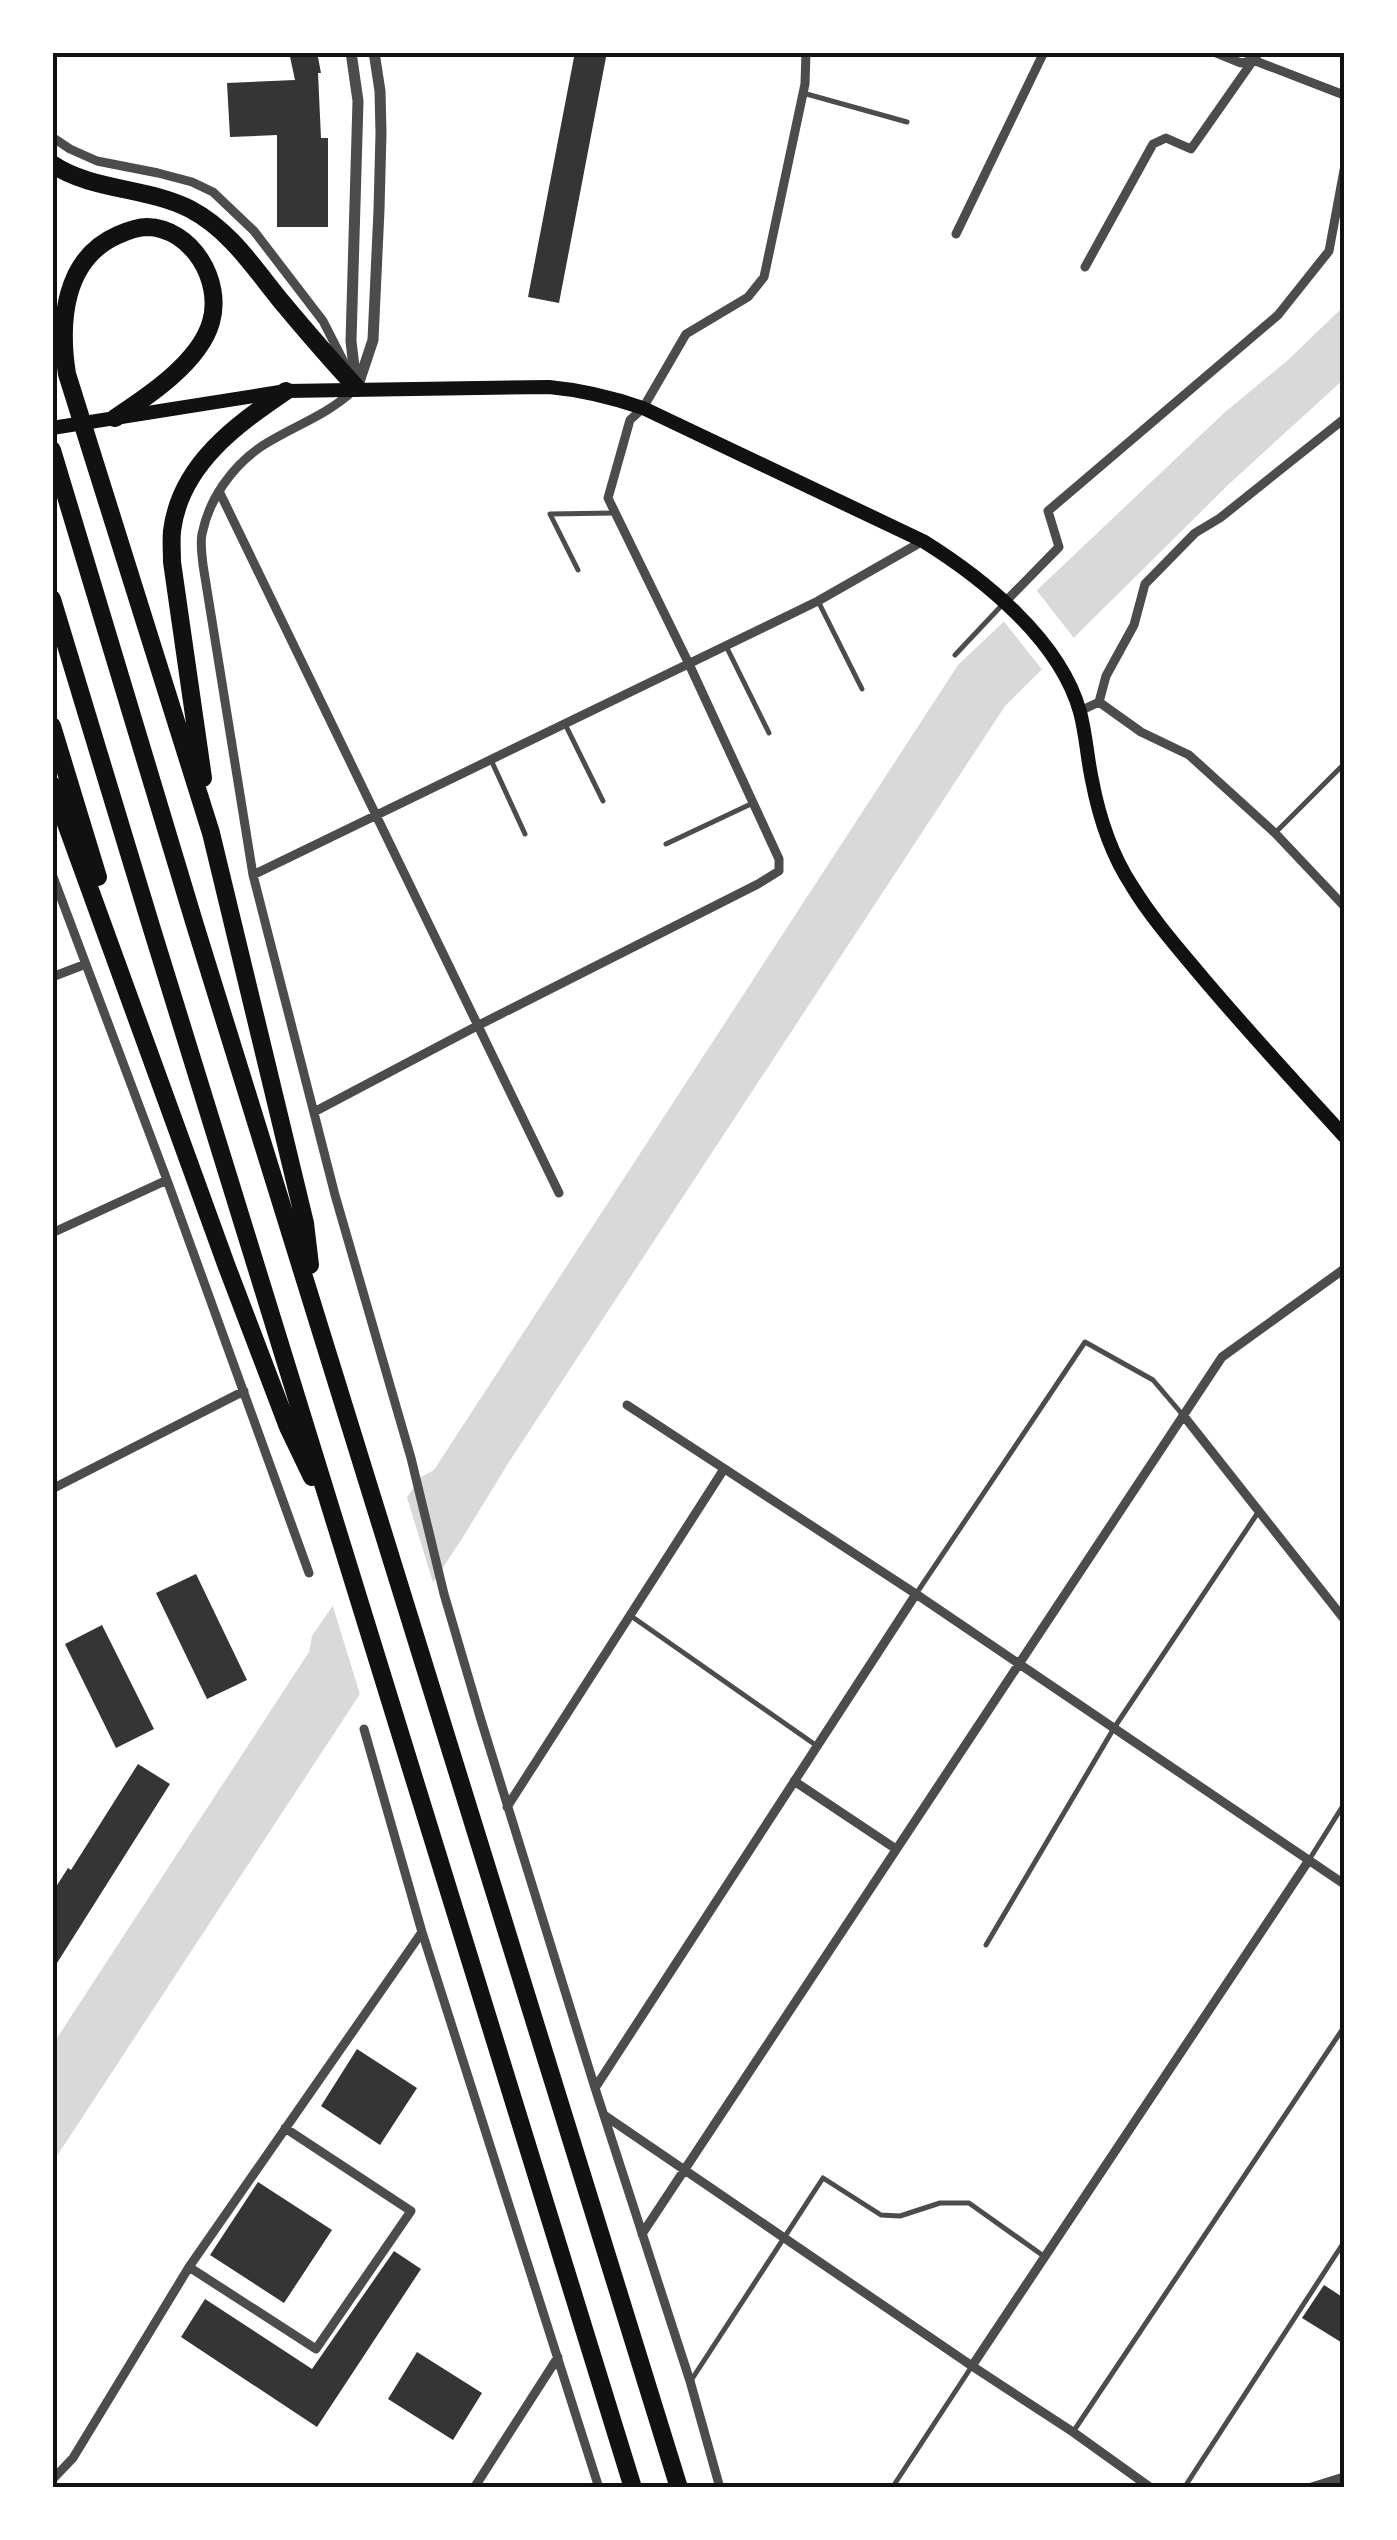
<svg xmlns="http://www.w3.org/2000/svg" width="1397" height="2540" font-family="Spectral,serif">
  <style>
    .water { fill: #d9d9d9 }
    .pier { fill: #fff }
    .building { fill: #353535 }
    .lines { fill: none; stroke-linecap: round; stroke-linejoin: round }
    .service { stroke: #4c4c4c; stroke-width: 5 }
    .minor { stroke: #4c4c4c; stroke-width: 9 }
    .tertiary { stroke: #4c4c4c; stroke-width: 11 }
    .secondary { stroke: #111; stroke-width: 14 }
    .motorway { stroke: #111; stroke-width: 18 }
    .neatline { fill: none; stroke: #111; stroke-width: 4 }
  </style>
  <rect width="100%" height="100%" fill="#fff"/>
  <!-- water -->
  <path class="water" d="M1344 306V379L1229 484 1005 706 509 1462 463 1537 53 2162V2044L309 1652 312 1636 421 1477 434 1470 958 665 1224 413 1288 360Z"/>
  <!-- pier -->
  <path class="pier" d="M1034 587 1077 642 1044 672 1001 618Z
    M405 1491 435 1589 362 1701 331 1600Z"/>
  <!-- building -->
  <path class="building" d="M289 52H317L321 73H318L321 138H328V227H277V135L230 137 227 83 295 80Z
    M575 52H607L559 303 528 297Z
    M196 1574 247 1680 207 1699 156 1593Z
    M102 1625 154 1729 116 1748 65 1644Z
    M138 1764 170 1784 52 1971V1893L68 1868 71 1870Z
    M357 2049 417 2088 380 2145 321 2106Z
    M258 2182 332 2230 284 2303 210 2255Z
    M394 2251 421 2269 317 2427 181 2337 205 2299 312 2369Z
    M1324 2285 1344 2298V2344L1302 2318Z
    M417 2352 482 2393 453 2440 388 2399Z"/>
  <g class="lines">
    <!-- service -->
    <path class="service" d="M803 93 907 122
      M578 570 550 514 613 513
      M818 601 862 689
      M726 646 769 733
      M955 655 1004 603
      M565 724 603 801
      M491 760 525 834
      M1275 833 1344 764
      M666 844 753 803
      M916 1594 1085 1342 1153 1380 1182 1414
      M631 1616 817 1746
      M1309 1860 1344 1804
      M986 1945 1114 1728 1259 1511
      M692 2379 823 2178 881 2215 900 2216 940 2203H969L1045 2257
      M1073 2432 1344 2027
      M892 2488 972 2366
      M1184 2488 1344 2242"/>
    <!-- minor -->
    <path class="minor" d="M1214 52 1241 63 1253 60 1344 95
      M52 137 70 149 97 161 158 173 192 182 213 192 254 231 323 321 347 368
      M956 234 1044 52
      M1085 267 1153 144 1166 138 1191 149 1259 52
      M354 390C326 416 293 426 262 446 232 466 209 499 202 534 200 544 202 555 203 565L253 875 335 1195 411 1458 444 1594 481 1720 595 2088 690 2381 720 2488
      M219 491 559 1193
      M1006 601 1059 547 1048 511 1278 315 1329 251 1344 170
      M1099 702 1106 676 1134 625 1145 584 1195 533 1220 518 1344 419
      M1080 711 1099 702 1141 732 1189 755 1275 833 1344 906
      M52 874 167 1180 309 1573
      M253 875 818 601 923 541
      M52 977 86 964
      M314 1112 477 1026 758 884 779 871V859L689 664 608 498 630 420 643 408 686 334 748 297 764 277 805 84 806 52
      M52 1233 167 1180
      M627 1405 916 1594 1344 1884
      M1183 1415 1344 1619
      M52 1489 244 1391
      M364 1729 422 1932 599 2488
      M794 1781 896 1849
      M507 1807 724 1469
      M595 2088 916 1594
      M604 2115 972 2366 1073 2432 1151 2488
      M642 2234 1222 1357 1344 1269
      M189 2267 316 2349 411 2211 285 2128
      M972 2366 1309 1860
      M52 2480 73 2458 189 2267 422 1932
      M474 2488 558 2357"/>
    <!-- tertiary -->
    <path class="tertiary" d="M351 52 358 101 351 341 356 384
      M357 388 373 340 379 210 381 133 380 91 374 52
      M1312 2488 1344 2478"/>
    <!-- secondary -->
    <path class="secondary" d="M52 428 286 391 549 387C582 390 611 397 643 408L923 541C984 579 1060 640 1080 712 1086 734 1087 757 1092 780 1099 817 1111 854 1132 886 1149 914 1171 940 1192 965 1241 1024 1293 1080 1344 1136"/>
    <!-- motorway -->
    <path class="motorway" d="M52 164C92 191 147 187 190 209 230 230 254 268 281 301 306 331 331 360 357 388
      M115 418C147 397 200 362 211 322 223 281 192 228 147 227 138 227 127 231 118 235 63 259 59 323 67 374L211 833 305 1223 310 1265
      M52 450 195 925 679 2488
      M52 599 151 926 633 2488
      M52 726 98 877
      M203 778 172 562C172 552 171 541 172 531 180 465 236 425 286 391
      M52 785 227 1267 288 1427 312 1477"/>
  </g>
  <!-- border -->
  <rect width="1397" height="2540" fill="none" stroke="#ffffff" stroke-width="110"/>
  <rect x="55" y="55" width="1287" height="2430" class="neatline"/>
</svg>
